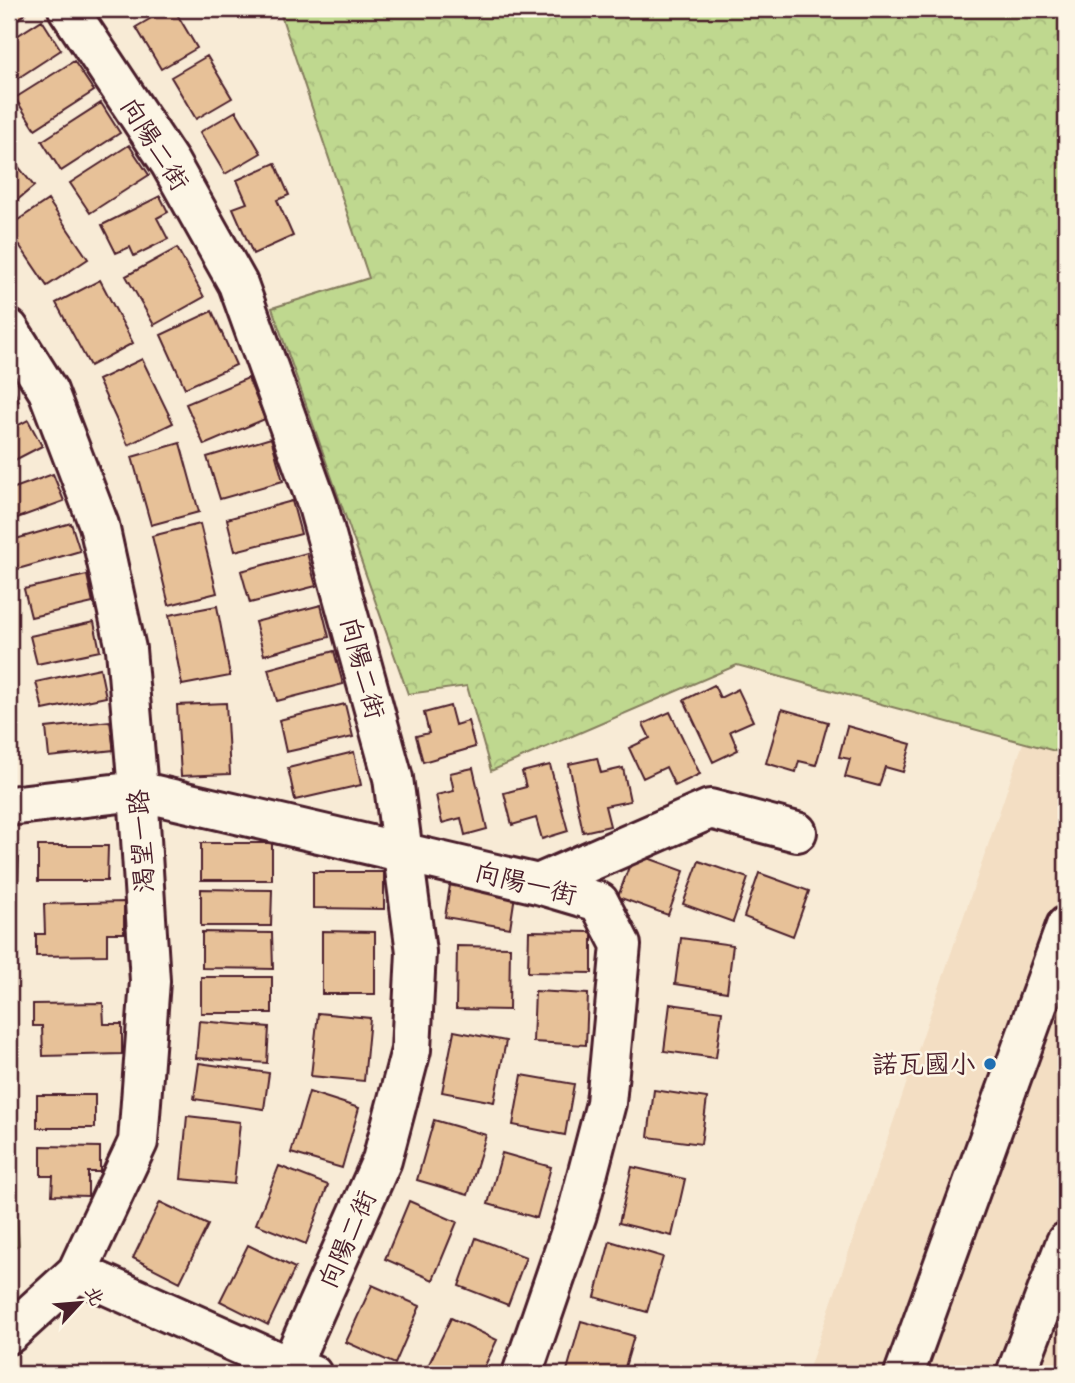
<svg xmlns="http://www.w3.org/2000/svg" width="1075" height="1383" font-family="Dekko,'LXGW WenKai TC',sans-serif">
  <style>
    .built { fill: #f3dec3 }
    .forest { fill: url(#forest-crowns); stroke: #847c5d; stroke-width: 2 }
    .building { fill: #e7c198; stroke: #4a1f2b; stroke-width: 2 }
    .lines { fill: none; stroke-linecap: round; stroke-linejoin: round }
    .minor-casing { stroke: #4a1f2b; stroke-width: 44 }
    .minor { stroke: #fcf5e5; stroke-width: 38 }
    .poi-dot { fill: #1f6fb2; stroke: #fcf5e5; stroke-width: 2.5 }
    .labels { text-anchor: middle; stroke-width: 5; stroke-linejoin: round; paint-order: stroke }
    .street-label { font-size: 26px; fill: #4a1f2b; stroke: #fcf5e5 }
    .poi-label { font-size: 26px; fill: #4a1f2b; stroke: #fcf5e5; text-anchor: end }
  </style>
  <defs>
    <pattern id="forest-crowns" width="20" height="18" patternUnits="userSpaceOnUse" patternTransform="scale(1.75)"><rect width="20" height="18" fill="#bfd88f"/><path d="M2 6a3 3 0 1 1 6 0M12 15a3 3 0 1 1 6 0" fill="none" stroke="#a6b97c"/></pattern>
  </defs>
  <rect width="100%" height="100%" fill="#f8ebd6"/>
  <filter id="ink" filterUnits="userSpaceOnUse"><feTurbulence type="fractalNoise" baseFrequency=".0143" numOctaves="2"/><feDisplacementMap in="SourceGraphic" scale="14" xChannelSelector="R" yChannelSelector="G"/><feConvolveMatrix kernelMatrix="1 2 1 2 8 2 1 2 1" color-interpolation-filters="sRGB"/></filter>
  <g filter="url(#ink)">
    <!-- built -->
    <path class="built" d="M1023 743 1066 754V1374H807Z"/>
    <!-- forest -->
    <path class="forest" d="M279 9H1066V754L737 665 491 771 467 686 408 694 272 308 369 278Z
      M9 1115 19 1245 9 1250Z"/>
    <!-- building -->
    <path class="building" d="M9 9H21L25 14 9 25Z
      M167 9H174L197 48 161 69 136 27Z
      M42 20 61 50 9 84V41Z
      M207 56 232 98 196 119 171 77Z
      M74 61 94 91 35 129 15 98Z
      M101 103 120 133 61 171 42 141Z
      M236 111 261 153 225 174 200 132Z
      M129 145 149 175 90 213 70 183Z
      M9 155 34 186 9 207Z
      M275 163 289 195 277 200 293 236 253 254 233 208 247 203 237 180Z
      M160 196 168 212 157 218 168 239 134 256 130 247 116 253 102 225Z
      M48 200 88 259 47 286 9 230V226Z
      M177 248 204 297 154 325 126 276Z
      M100 280 133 343 90 366 56 303Z
      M212 311 236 365 185 388 161 335Z
      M142 359 173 423 128 445 98 380Z
      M248 378 265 419 204 445 186 404Z
      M9 381 19 401 9 407Z
      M28 420 42 446 9 463V430Z
      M271 438 283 481 220 499 207 457Z
      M180 443 199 512 151 525 132 457Z
      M53 474 64 501 9 521V490Z
      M292 501 301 534 235 551 227 519Z
      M71 523 80 551 18 569 9 541Z
      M200 524 217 593 169 605 152 536Z
      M307 553 316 586 250 603 241 571Z
      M87 575 93 603 31 617 24 589Z
      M321 605 329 637 264 655 255 622Z
      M217 606 230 676 182 685 169 615Z
      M94 622 100 651 37 664 30 636Z
      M334 651 343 684 277 701 268 669Z
      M100 668 106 697 43 710 36 682Z
      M714 685 720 698 738 689 753 721 730 731 738 750 713 762 684 700Z
      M226 703 230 774 181 776 177 705Z
      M345 704 353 737 286 752 279 720Z
      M450 706 455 725 468 721 475 747 423 762 416 736 429 733 424 713Z
      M782 709 828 722 816 765 799 761 796 772 766 763Z
      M670 712 700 774 675 786 666 767 643 778 629 748 650 738 643 724Z
      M110 721 114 750 49 757 46 728Z
      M847 726 911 744 903 772 885 767 879 786 845 777 850 759 839 757Z
      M354 752 361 785 295 800 288 768Z
      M597 758 601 773 623 768 630 801 605 806 610 826 583 832 569 764Z
      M550 765 568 831 542 839 536 818 512 825 504 793 526 787 522 772Z
      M473 768 487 829 465 835 461 818 442 823 436 795 454 791 450 773Z
      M201 843H272V880H201Z
      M38 846H108L107 881H38Z
      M634 853 684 871 668 915 618 897Z
      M9 858H19L16 946H9Z
      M699 861 748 878 733 922 683 904Z
      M313 872H384V909L313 908Z
      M759 873 809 891 793 936 744 917Z
      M450 885 515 895 510 928 445 917Z
      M201 889 272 890 271 926H201Z
      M124 902V933H107V955L36 956V934H45L44 904Z
      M322 931 375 932V994H322Z
      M529 931 592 932V973L528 972Z
      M202 932 272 933 273 969 202 968Z
      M681 938 733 945 727 992 675 984Z
      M457 946 510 947 509 1010 456 1009Z
      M201 977H272V1013H201Z
      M535 991 588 994 586 1045 533 1042Z
      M103 1003 104 1024H122V1054L43 1056 42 1026H33V1004Z
      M670 1004 722 1011 716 1058 664 1051Z
      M318 1013 370 1018 364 1081 311 1076Z
      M199 1021 269 1027 267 1063 196 1058Z
      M454 1031 506 1041 494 1102 442 1092Z
      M199 1063 269 1073 264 1109 194 1099Z
      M522 1075 574 1084 565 1135 513 1125Z
      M654 1090 707 1098 701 1144 648 1137Z
      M309 1092 359 1108 342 1168 291 1153Z
      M37 1095H95V1128H37Z
      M187 1116 240 1122 234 1184 181 1179Z
      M434 1120 486 1135 468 1195 417 1180Z
      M41 1146 100 1147V1172H88V1196L52 1195 53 1176H41Z
      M502 1153 551 1167 537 1218 488 1204Z
      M279 1166 328 1185 306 1244 256 1224Z
      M632 1167 685 1179 672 1236 619 1223Z
      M409 1201 457 1222 433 1280 385 1259Z
      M160 1202 208 1225 180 1282 133 1258Z
      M476 1238 526 1257 508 1305 459 1286Z
      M610 1241 663 1257 647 1312 595 1297Z
      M248 1245 295 1268 268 1325 220 1301Z
      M372 1285 420 1306 395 1364 346 1342Z
      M451 1318 497 1340 481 1374H445L428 1366Z
      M581 1321 634 1336 623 1374H566Z"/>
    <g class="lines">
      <!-- minor casing -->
      <g class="minor-casing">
        <path id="minor" d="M68 9 170 163 238 284 318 506 393 778 416 952 411 1050 382 1160 290 1367
          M9 329 48 391 99 525 126 649 138 791 150 981 138 1142 77 1272 9 1334
          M9 806 138 791 538 884 599 902 621 945 606 1103 577 1214 522 1374
          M538 884 710 809 797 832
          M77 1272 290 1367 312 1374
          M904 1374 1066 926
          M1016 1374 1066 1242"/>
      </g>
      <!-- minor -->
      <use href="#minor" class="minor"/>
    </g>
  </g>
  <!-- markers -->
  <circle class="poi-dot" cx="990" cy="1064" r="7"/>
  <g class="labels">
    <!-- street labels -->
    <g class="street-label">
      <text transform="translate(155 144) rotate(58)" y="9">向陽二街</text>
      <text transform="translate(363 668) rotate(75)" y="9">向陽二街</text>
      <text transform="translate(141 841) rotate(-94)" y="9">渴望一路</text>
      <text transform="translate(526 883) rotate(14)" y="9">向陽一街</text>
      <text transform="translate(347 1239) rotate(-66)" y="9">向陽二街</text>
    </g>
    <!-- poi labels -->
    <g class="poi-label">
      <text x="976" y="1073">諾瓦國小</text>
    </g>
  </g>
  <!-- margin -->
  <rect width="1075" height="1383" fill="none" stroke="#fcf5e5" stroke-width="35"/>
  <rect x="18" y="18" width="1040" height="1348" fill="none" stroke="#4a1f2b" stroke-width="2.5" filter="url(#ink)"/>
  <!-- north arrow -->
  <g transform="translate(80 1303) rotate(64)" stroke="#fcf5e5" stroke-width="5" paint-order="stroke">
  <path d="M0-5L12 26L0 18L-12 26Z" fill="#4a1f2b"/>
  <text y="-10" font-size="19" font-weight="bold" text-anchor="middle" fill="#4a1f2b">北</text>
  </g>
</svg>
